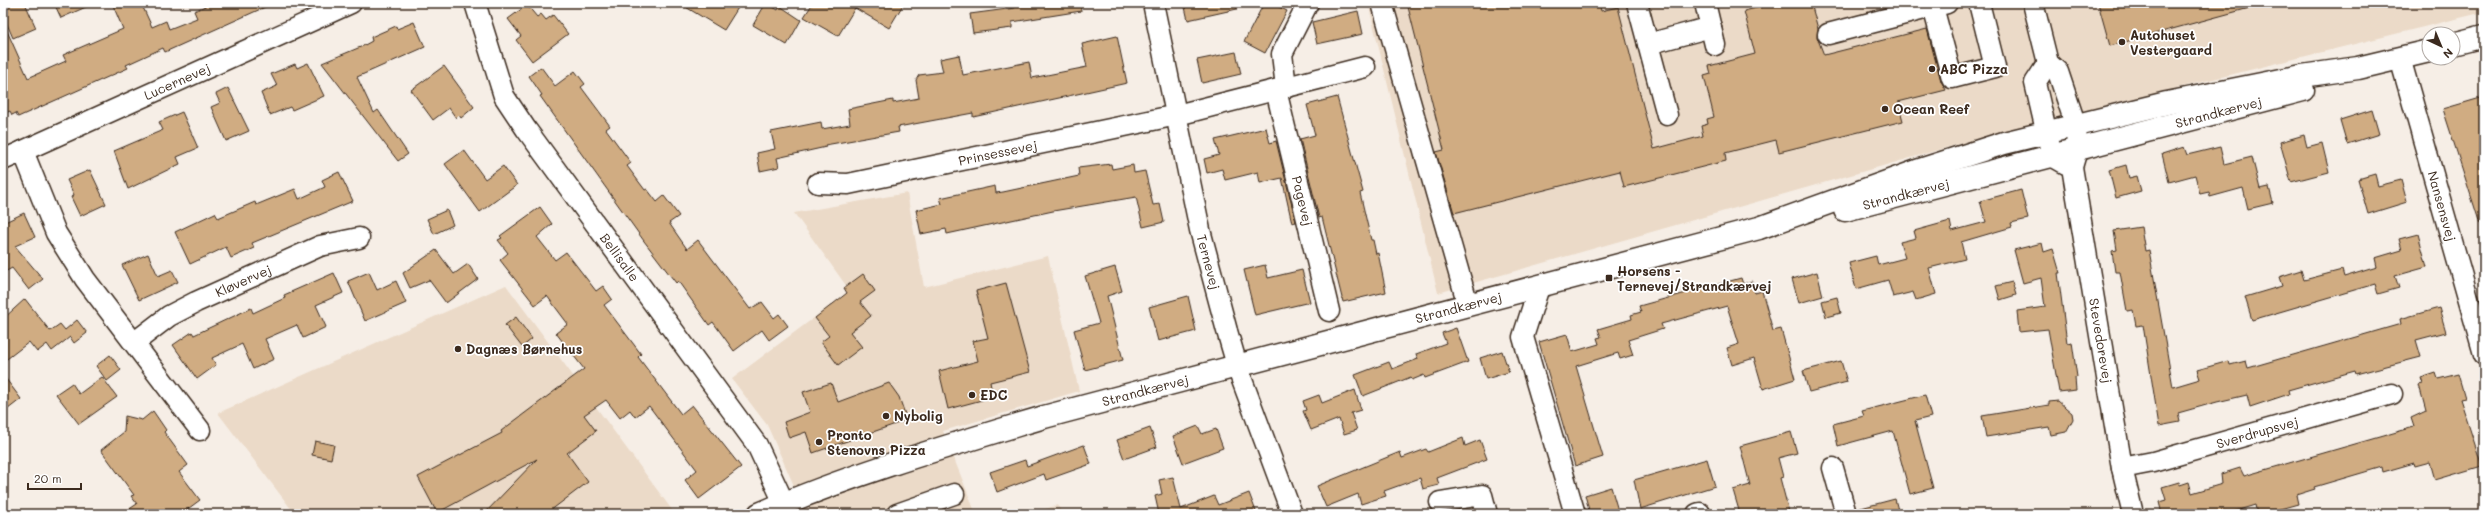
<svg xmlns="http://www.w3.org/2000/svg" width="2487" height="517" font-family="Mali,sans-serif">
  <style>
    .built { fill: #ebdac8 }
    .building { fill: #d0ac82; stroke: #3b2a1e }
    .lines { fill: none; stroke-linecap: round; stroke-linejoin: round }
    .minor-casing { stroke: #3b2a1e; stroke-width: 23 }
    .major-casing { stroke: #3b2a1e; stroke-width: 25 }
    .minor { stroke: #fff; stroke-width: 20 }
    .major { stroke: #fff; stroke-width: 22 }
    .poi-dot { fill: #3b2a1e; stroke: #fff; stroke-width: 1.5 }
    .labels { text-anchor: middle; stroke-width: 3.5; stroke-linejoin: round; paint-order: stroke }
    .poi-label { font-size: 13px; font-weight: bold; fill: #3b2a1e; stroke: #fff; text-anchor: start }
    .street-label { font-size: 13px; fill: #3b2a1e; stroke: #fff }
  </style>
  <rect width="100%" height="100%" fill="#f6eee6"/>
  <filter id="ink" filterUnits="userSpaceOnUse"><feTurbulence type="fractalNoise" baseFrequency=".025" numOctaves="2"/><feDisplacementMap in="SourceGraphic" scale="8" xChannelSelector="R" yChannelSelector="G"/><feConvolveMatrix kernelMatrix="1 2 1 2 8 2 1 2 1" color-interpolation-filters="sRGB"/></filter>
  <g filter="url(#ink)">
    <!-- built -->
    <path class="built" d="M1368 3H2484V12L2012 129 1438 293Z
      M907 193 924 287 1048 256 1079 391 943 431 976 514H792L804 508 767 425 732 379 850 291 794 213Z
      M506 285 675 514H295L218 413Z
      M1058 505 1062 514H1029Z"/>
    <!-- building -->
    <path class="building" d="M3 3H25L36 28 13 38 3 15Z
      M54 3H95L61 18Z
      M112 3H141L152 27 166 21 169 29 197 18 194 11 212 3H274L165 52 163 48 126 65 128 68 18 117 16 113 12 115 10 111 3 114V22L28 78 66 61 63 55 123 29Z
      M679 3H741L724 30Z
      M766 3 778 10 780 6 801 20 787 45 753 25Z
      M813 3H904L889 28 855 8 838 36 804 17Z
      M1014 3H1080L1081 11 1012 22V28L973 33 970 14 1015 8Z
      M1184 3H1236L1237 9 1188 20Z
      M1264 3H1271L1287 11 1265 53 1244 42Z
      M1407 3H1599L1601 11 1618 7 1654 149 1703 136 1701 126 1708 124 1707 119 1714 117 1704 76 1711 74 1709 66 1755 54 1744 11 1777 3H1811L1818 29 1817 37 1824 55 1927 29 1941 81 1946 90 1898 102 1903 121 1779 152 1776 140 1725 153 1726 161 1624 187 1620 171 1454 213 1436 152 1444 150Z
      M2098 3H2252L2253 7 2110 46Z
      M527 5 537 17 541 14 546 20 553 15 568 34 532 61 516 40 521 36 508 19Z
      M1358 11 1363 34 1317 44 1312 22Z
      M414 22 425 47 357 77 374 113 378 110 408 154 398 161 322 63 363 46 372 41 371 37 396 26 397 29Z
      M1117 36 1127 83 973 117V113L898 127 899 132 825 145 826 147 777 158 779 167 760 171 757 153 775 149 771 132 821 122 822 129 850 124 848 109 893 100V103L919 98 916 80 919 75 943 72 940 59 959 55 963 75 1029 62 1032 78 1087 67 1082 44Z
      M1236 52 1241 74 1202 83 1197 60Z
      M308 63 324 96 292 110 290 107 270 115 261 93 277 86 271 74 295 64 297 68Z
      M444 66 474 107 461 118 459 115 456 118 449 108 433 120 411 90Z
      M541 67 555 86 575 71 585 84 581 87 610 126 606 129 631 163 627 166 645 190 647 189 657 202 664 196 679 216 669 223 687 249 698 240 750 309 762 302 774 318 779 314 788 326 769 340 762 330 734 351 713 322 709 325 678 281 676 283 644 241 540 96 542 95 529 76Z
      M228 88 249 131 226 141 211 107 220 103 216 94Z
      M1337 97 1363 192 1360 193 1371 240H1373L1376 254 1378 253 1386 292 1343 302 1322 217 1319 218 1300 139 1315 135 1307 105Z
      M2484 97V224H2480L2443 109Z
      M2372 110 2379 134 2347 144 2340 120Z
      M182 112 198 148 177 157 180 164 128 189 114 151 163 130 159 122Z
      M1266 128 1270 143 1276 141 1296 222 1292 223 1282 178 1260 183 1258 172 1225 180 1222 169 1207 173 1204 159 1219 155 1215 140Z
      M2304 135 2307 147 2322 143 2329 172 2291 182 2280 142Z
      M2184 147 2187 155 2220 147 2224 164 2252 157 2260 189 2269 187 2273 203 2248 209 2243 188 2210 197 2209 192 2200 194 2195 175 2169 182 2162 154Z
      M464 150 485 179 503 166 517 185 480 212 445 164Z
      M1111 164 1112 169 1133 165 1134 173 1145 171 1153 205 1160 204 1164 222 1143 227 1136 197 1053 211 947 234 946 229 921 234 916 210 942 204 940 198 995 186 996 193 1003 192 1079 176 1078 168Z
      M2126 165 2129 178 2137 176 2141 191 2116 198 2109 170Z
      M90 170 106 204 80 216 71 197 74 195 67 180Z
      M339 172 353 201 252 243 254 248 231 258 226 247 190 264 175 232 215 213 218 218 255 202 256 205 295 189 299 199 325 187 322 180Z
      M2375 174 2378 186 2401 180 2407 202 2368 214 2358 179Z
      M2021 190 2028 219 2011 223 2012 227 1961 242 1965 259 1929 268 1936 294 1916 300 1913 292 1893 297 1888 280 1856 289 1849 263 1876 256 1878 265 1905 258 1900 242 1916 238 1914 231 1950 221 1952 231 1986 222 1980 201Z
      M540 207 552 224 537 237 555 260 566 252 596 291 603 286 612 299 604 305 641 354 638 357 681 414 692 405 741 467 699 499 685 480 697 470 649 406 635 417 630 410 620 418 606 400 584 415 596 431 567 453 588 482 546 514H484L537 459 437 513 418 477 502 433 501 431 584 369 556 333 568 324 547 296 535 305 500 260 508 253 498 240 502 238 500 236Z
      M447 210 453 225 434 234 427 219Z
      M24 213 35 237 15 246 43 279 29 290 12 268 3 273V223Z
      M2141 227 2145 251 2149 250 2173 387 2200 379 2197 370 2229 361 2230 365 2246 361 2248 368 2401 324 2400 319 2439 308 2446 332 2416 340 2421 357 2356 374 2355 371 2330 378 2288 390 2289 394 2250 407 2247 395 2217 402 2178 413 2180 422 2159 426 2143 325 2136 326 2133 310 2127 311 2120 272H2115L2112 251 2117 250 2114 231Z
      M2418 234 2427 267 2395 276 2399 288 2378 294 2375 284 2252 320 2245 297 2282 286 2279 277 2301 270 2304 280 2342 270 2344 277 2377 267 2375 258 2402 250 2399 239Z
      M2042 243 2044 252 2053 249 2060 273H2058L2067 343 2072 342 2077 377 2075 378 2076 390 2059 392 2048 329 2019 332 2017 311 2045 307 2041 278 2023 283 2014 250Z
      M436 250 454 274 468 264 478 279 446 303 429 280 410 288 403 273Z
      M148 254 158 276 172 270 178 282 139 300 122 265Z
      M1265 265 1268 278 1302 270 1310 302 1255 315 1244 270Z
      M1115 267 1122 291 1107 296 1123 360 1085 370 1074 330 1099 323 1085 276Z
      M369 272 377 290 396 281 406 303 365 321 348 281Z
      M1817 272 1823 296 1799 303 1792 279Z
      M334 273 343 293 316 305 326 327 303 338 297 325 265 339 274 359 253 369 242 344 212 358 216 365 197 379 173 345 192 332 194 335 251 308 253 313 285 298 284 295Z
      M863 274 875 291 860 302 871 316 850 332 862 347 838 365 821 342 829 336 815 318 847 293 844 288Z
      M1741 278 1743 284 1752 281 1755 293 1762 291 1773 331 1781 329 1795 379 1763 389 1754 358 1732 365 1727 348 1739 344 1727 306 1661 324 1663 329 1628 340 1633 355 1620 359 1618 353 1576 366 1603 457 1575 466 1539 342 1567 334 1572 352 1599 344 1597 338 1601 337 1598 329 1632 319 1631 315 1641 312 1639 306Z
      M2012 282 2016 295 2000 300 1996 286Z
      M1006 283 1030 372 990 382 993 397 948 409 939 371 978 361 973 341 988 338 976 291Z
      M1188 296 1196 331 1158 341 1149 307Z
      M1837 297 1841 313 1826 317 1822 301Z
      M25 299 50 331 60 324 65 330 77 320 87 333 74 343 70 337 52 351 47 344 37 352 29 342 3 362V319Z
      M516 317 532 339 522 347 505 325Z
      M1456 328 1468 362 1425 378 1424 375 1412 380 1411 377 1363 396 1355 375 1389 362 1392 369 1418 359 1416 354 1446 343 1442 333Z
      M1502 351 1509 372 1486 379 1480 358Z
      M110 355 121 370 107 381 96 366Z
      M1841 361 1847 382 1809 392 1803 371Z
      M2436 373 2438 379 2458 374 2465 398 2460 399 2482 466 2435 480 2430 462 2415 466 2414 463 2383 472 2382 467 2314 487 2315 489 2296 495 2298 504 2262 514H2257L2255 505 2226 514H2162L2159 502 2166 500 2162 487 2179 482 2180 485 2189 482 2192 493 2222 484 2221 474 2240 468 2244 476 2414 427 2411 418 2426 411 2419 385 2423 384 2421 378Z
      M3 375 21 399 3 413Z
      M102 377 117 397 79 424 56 394 72 383 79 394Z
      M831 383 838 402 889 383 899 397 907 420 813 453 806 432 789 438 784 422 810 412 803 392Z
      M1355 390 1361 410 1351 413 1357 430 1344 434 1339 419 1311 430 1303 411 1306 410 1303 401 1319 395 1322 403Z
      M1925 395 1931 417 1915 421 1933 488 1910 494 1893 431 1838 446 1833 424 1864 416 1862 411Z
      M2058 401 2072 413 2073 419 2066 432 2051 435 2049 427 1986 437 1982 416 2049 405V402Z
      M153 411 166 430 164 432 188 465 179 472 200 500 181 514H122L137 504 131 496 134 495 101 450 124 432 125 416 142 420Z
      M1198 426 1202 434 1216 429 1223 448 1183 463 1173 436Z
      M1150 428 1157 447 1124 459 1117 440Z
      M1791 432 1797 453 1778 458 1783 477 1780 478 1789 512 1740 514 1733 490 1750 485 1740 446Z
      M1463 438 1465 446 1480 440 1487 459 1437 478 1439 485 1423 489 1420 478 1384 491 1386 496 1361 504 1358 494 1326 507 1317 486 1400 452 1402 458 1426 449 1428 452Z
      M315 441 334 445 331 459 312 455Z
      M1084 445 1091 464 1046 480 1044 474 997 492 990 472 1025 460 1027 466Z
      M1707 459 1715 486 1640 509 1634 480Z
      M1173 477 1181 509 1214 496 1218 505 1249 493 1257 514H1159L1155 496 1162 494 1159 480Z
      M1611 487 1619 514H1590L1585 495Z
      M1895 499 1899 514H1857V509Z"/>
    <g class="lines">
      <!-- minor casing -->
      <g class="minor-casing">
        <g id="minor">
          <path id="s1" d="M475 3 504 96 526 129 757 445 784 503"/>
          <path id="s2" d="M1153 3 1200 230 1227 331 1239 372 1292 514"/>
          <path d="M1382 3 1468 305"/>
          <path d="M1637 3 1667 115"/>
          <path d="M1705 3 1715 45"/>
          <path id="s3" d="M2033 3 2048 63 2058 72 2076 126 2077 150 2072 167 2122 468 2133 514"/>
          <path d="M1933 7 1952 78 1995 67 1979 3"/>
          <path d="M1828 34 1947 3"/>
          <path d="M1648 44 1711 27"/>
          <path id="s4" d="M2400 58 2484 354"/>
          <path d="M2048 63 2035 83 2052 156 2066 164"/>
          <path d="M1286 87 1282 54 1308 3"/>
          <path id="s5" d="M1276 90 1329 311"/>
          <path d="M23 151 56 233 85 279 200 430"/>
          <path id="s6" d="M3 160 351 3"/>
          <path id="s7" d="M818 183 848 184 1177 115 1365 67"/>
          <path d="M1539 287 1523 337 1575 514"/>
          <path id="s8" d="M135 342 169 316 196 302 320 246 359 238"/>
          <path d="M1833 468 1846 514"/>
          <path id="s9" d="M2122 468 2153 462 2392 394"/>
          <path d="M1440 502 1482 495 1487 514"/>
          <path d="M897 514 954 494"/>
          <path d="M1697 514 1700 513"/>
        </g>
      </g>
      <!-- major casing -->
      <g class="major-casing">
        <g id="major">
          <path d="M2453 44 2484 36"/>
          <path id="s10" d="M1845 210 2303 90"/>
          <path id="s11" d="M759 514C851 474 948 446 1044 417L1759 228 1917 171 2004 143 2167 103 2302 76 2358 68 2429 51"/>
        </g>
      </g>
      <!-- minor -->
      <use href="#minor" class="minor"/>
      <!-- major -->
      <use href="#major" class="major"/>
    </g>
  </g>
  <!-- markers -->
  <g class="poi-dot">
    <circle cx="2122" cy="42" r="4"/>
    <circle cx="1932" cy="69" r="4"/>
    <circle cx="1885" cy="109" r="4"/>
    <rect x="1605" y="274" width="8" height="8" rx="2"/>
    <circle cx="458" cy="349" r="4"/>
    <circle cx="972" cy="395" r="4"/>
    <circle cx="886" cy="416" r="4"/>
    <circle cx="819" cy="442" r="4"/>
  </g>
  <g class="labels">
    <!-- poi labels -->
    <g class="poi-label">
      <text x="2130" y="40">Autohuset<tspan x="2130" dy="15">Vestergaard</tspan></text>
      <text x="1940" y="74">ABC Pizza</text>
      <text x="1893" y="114">Ocean Reef</text>
      <text x="1617" y="276">Horsens -<tspan x="1617" dy="15">Ternevej/Strandkærvej</tspan></text>
      <text x="466" y="354">Dagnæs Børnehus</text>
      <text x="980" y="400">EDC</text>
      <text x="894" y="421">Nybolig</text>
      <text x="827" y="440">Pronto<tspan x="827" dy="15">Stenovns Pizza</tspan></text>
    </g>
    <!-- street labels -->
    <g class="street-label">
      <text dy="5" stroke="none"><textPath href="#s6" startOffset="191">Lucernevej</textPath></text>
      <text dy="5" stroke="none"><textPath href="#s10" startOffset="386">Strandkærvej</textPath></text>
      <text dy="5" stroke="none"><textPath href="#s7" startOffset="183">Prinsessevej</textPath></text>
      <text dy="5" stroke="none"><textPath href="#s10" startOffset="63">Strandkærvej</textPath></text>
      <text dy="5" stroke="none"><textPath href="#s5" startOffset="114">Pagevej</textPath></text>
      <text dy="5" stroke="none"><textPath href="#s4" startOffset="154">Nansensvej</textPath></text>
      <text dy="5" stroke="none"><textPath href="#s1" startOffset="296">Bellisalle</textPath></text>
      <text dy="5" stroke="none"><textPath href="#s2" startOffset="265">Ternevej</textPath></text>
      <text dy="5" stroke="none"><textPath href="#s8" startOffset="125">Kløvervej</textPath></text>
      <text dy="5" stroke="none"><textPath href="#s11" startOffset="730">Strandkærvej</textPath></text>
      <text dy="5" stroke="none"><textPath href="#s3" startOffset="350">Stevedorevej</textPath></text>
      <text dy="5" stroke="none"><textPath href="#s11" startOffset="406">Strandkærvej</textPath></text>
      <text dy="5" stroke="none"><textPath href="#s9" startOffset="140">Sverdrupsvej</textPath></text>
    </g>
  </g>
  <!-- margin -->
  <rect width="2487" height="517" fill="none" stroke="#fff" stroke-width="16"/>
  <rect x="8" y="8" width="2471" height="501" fill="none" stroke="#3b2a1e" stroke-width="1.5" filter="url(#ink)"/>
  <!-- north arrow -->
  <g transform="translate(2441 46) rotate(136)"><circle r="19" fill="#ffffff" stroke="#b1aaa5"/>
  <path d="M0-3L7 15L0 10L-7 15Z" fill="#3b2a1e"/>
  <text y="-6" font-size="11" font-weight="bold" text-anchor="middle" fill="#3b2a1e">N</text>
  </g>
  <!-- scale -->
  <path d="M28 483v6h53v-6" fill="none" stroke="#3b2a1e" stroke-width="2"/>
  <text x="34" y="483" font-size="12" fill="#3b2a1e" stroke="#ffffff" stroke-width="3" paint-order="stroke">20 m</text>
</svg>
